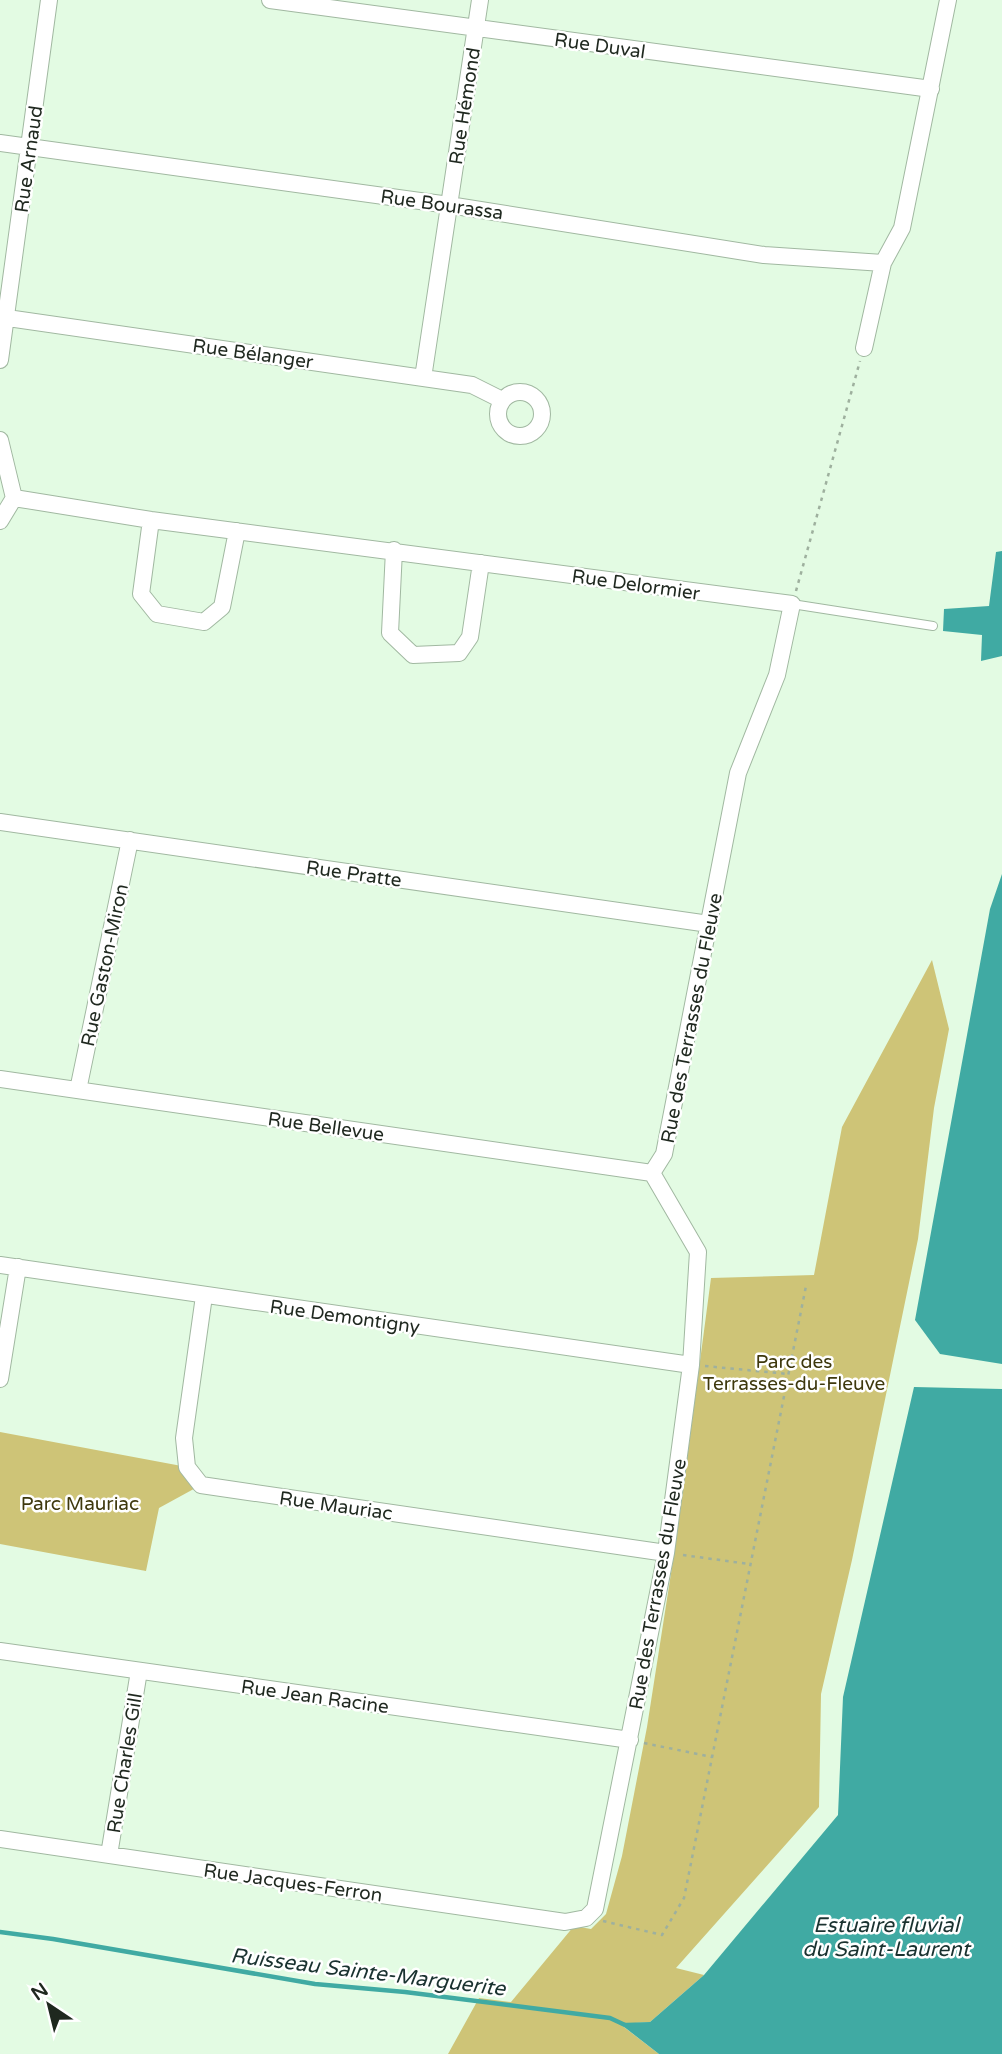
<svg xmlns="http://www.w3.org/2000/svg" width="1002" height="2054" font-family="'Varela Round',sans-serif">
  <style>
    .green { fill: #cec477 }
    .water { fill: #40aaa3 }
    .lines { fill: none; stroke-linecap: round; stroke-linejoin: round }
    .stream { stroke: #40aaa3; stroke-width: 4.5 }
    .lane-casing { stroke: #a1b8a1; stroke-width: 10 }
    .street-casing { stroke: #a1b8a1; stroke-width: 18 }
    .path { stroke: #9eb09e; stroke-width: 2.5; stroke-dasharray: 3.5 5; stroke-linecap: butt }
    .lane { stroke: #fff; stroke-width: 8 }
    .street { stroke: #fff; stroke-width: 16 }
    .labels { text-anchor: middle; stroke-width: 5; stroke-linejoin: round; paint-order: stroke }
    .street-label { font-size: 19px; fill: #1f281f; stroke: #fff }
    .park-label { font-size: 19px; fill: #3e380d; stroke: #fff }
    .water-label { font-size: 21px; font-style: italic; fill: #1a3230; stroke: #fff }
  </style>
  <rect width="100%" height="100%" fill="#e3fbe3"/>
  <!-- green -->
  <path class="green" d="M932 960 949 1029 934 1108 918 1239 852 1560 821 1694 819 1807 676 1968 704 1975 650 2022 620 2024 659 2054H448L479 1998 511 2002 574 1926 591 1929 606 1914 622 1856 647 1727 677 1535 711 1278 814 1275 842 1127Z
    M0 1432 187 1467 201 1485 159 1508 146 1571 0 1544Z"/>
  <!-- water -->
  <path class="water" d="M1002 551V656L981 661 982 635 943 631 944 609 989 606 996 552Z
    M1002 874V1364L940 1354 915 1320 990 909Z
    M914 1387 1002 1389V2054H659L619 2023 650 2022 704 1975 838 1815 843 1697Z"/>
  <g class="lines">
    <!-- stream -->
    <path class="stream" d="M0 1932 53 1939 315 1984 405 1992 610 2018 625 2025"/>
    <!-- lane casing -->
    <g class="lane-casing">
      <path id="lane" d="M792 604 933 626"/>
    </g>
    <!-- street casing -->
    <g class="street-casing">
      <path id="street" d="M270 0 931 89
        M0 143 449 205 764 255 883 263
        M0 317 472 385 502 400
        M864 348 883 263 902 228 948 0
        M0 360 49 0
        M423 378 480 0
        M498 414a22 22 0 1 1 44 0a22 22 0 1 1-44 0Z
        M0 440 14 498 0 521
        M151 520 141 594 157 614 204 622 222 607 237 531
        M394 550 390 633 413 655 459 653 470 637 481 563
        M0 822 709 924
        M0 1079 652 1173
        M78 1090 130 840
        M0 1265 691 1365
        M204 1296 184 1438 187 1467 201 1485 666 1553
        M0 1379 18 1267
        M0 1651 630 1740
        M0 1839 565 1922 586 1918 595 1909 666 1553 691 1365 698 1252 652 1173 664 1154 738 773 777 675 792 604 151 520 14 498
        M109 1855 139 1671"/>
    </g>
    <!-- path -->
    <path class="path" d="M796 591 860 361
      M705 1366 788 1374
      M683 1555 749 1564
      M644 1743 712 1757
      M603 1921 662 1935 684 1898 806 1286"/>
    <!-- lane -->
    <use href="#lane" class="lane"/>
    <!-- street -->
    <use href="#street" class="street"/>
  </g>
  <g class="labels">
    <!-- street labels -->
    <g class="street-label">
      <text transform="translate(600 45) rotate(8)" y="7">Rue Duval</text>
      <text transform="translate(464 106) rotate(-81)" y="7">Rue Hémond</text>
      <text transform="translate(28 159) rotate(-82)" y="7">Rue Arnaud</text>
      <text transform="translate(442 204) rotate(8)" y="7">Rue Bourassa</text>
      <text transform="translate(253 353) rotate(8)" y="7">Rue Bélanger</text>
      <text transform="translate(636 584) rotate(8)" y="7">Rue Delormier</text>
      <text transform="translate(354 873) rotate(8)" y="7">Rue Pratte</text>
      <text transform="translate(104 965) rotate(-78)" y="7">Rue Gaston-Miron</text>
      <text transform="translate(691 1018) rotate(-79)" y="7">Rue des Terrasses du Fleuve</text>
      <text transform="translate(326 1126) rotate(8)" y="7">Rue Bellevue</text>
      <text transform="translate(345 1316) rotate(8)" y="7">Rue Demontigny</text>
      <text transform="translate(336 1505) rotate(8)" y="7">Rue Mauriac</text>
      <text transform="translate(657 1584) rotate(-80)" y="7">Rue des Terrasses du Fleuve</text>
      <text transform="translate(315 1696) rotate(8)" y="7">Rue Jean Racine</text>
      <text transform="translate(124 1763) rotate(-81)" y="7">Rue Charles Gill</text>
      <text transform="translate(293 1882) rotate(8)" y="7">Rue Jacques-Ferron</text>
    </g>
    <!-- park labels -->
    <g class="park-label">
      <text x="794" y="1368">Parc des<tspan x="794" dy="22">Terrasses-du-Fleuve</tspan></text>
      <text x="80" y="1510">Parc Mauriac</text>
    </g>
    <!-- water labels -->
    <g class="water-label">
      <text x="886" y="1932">Estuaire fluvial<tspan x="886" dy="24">du Saint-Laurent</tspan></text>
      <text transform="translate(368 1972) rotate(7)" y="7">Ruisseau Sainte-Marguerite</text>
    </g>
  </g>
  <!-- north arrow -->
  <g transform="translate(49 2005) rotate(325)" stroke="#ffffff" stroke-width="5" paint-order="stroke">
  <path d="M0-5L12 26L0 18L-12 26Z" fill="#1f281f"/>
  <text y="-10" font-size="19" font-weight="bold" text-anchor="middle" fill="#1f281f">N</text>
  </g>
</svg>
